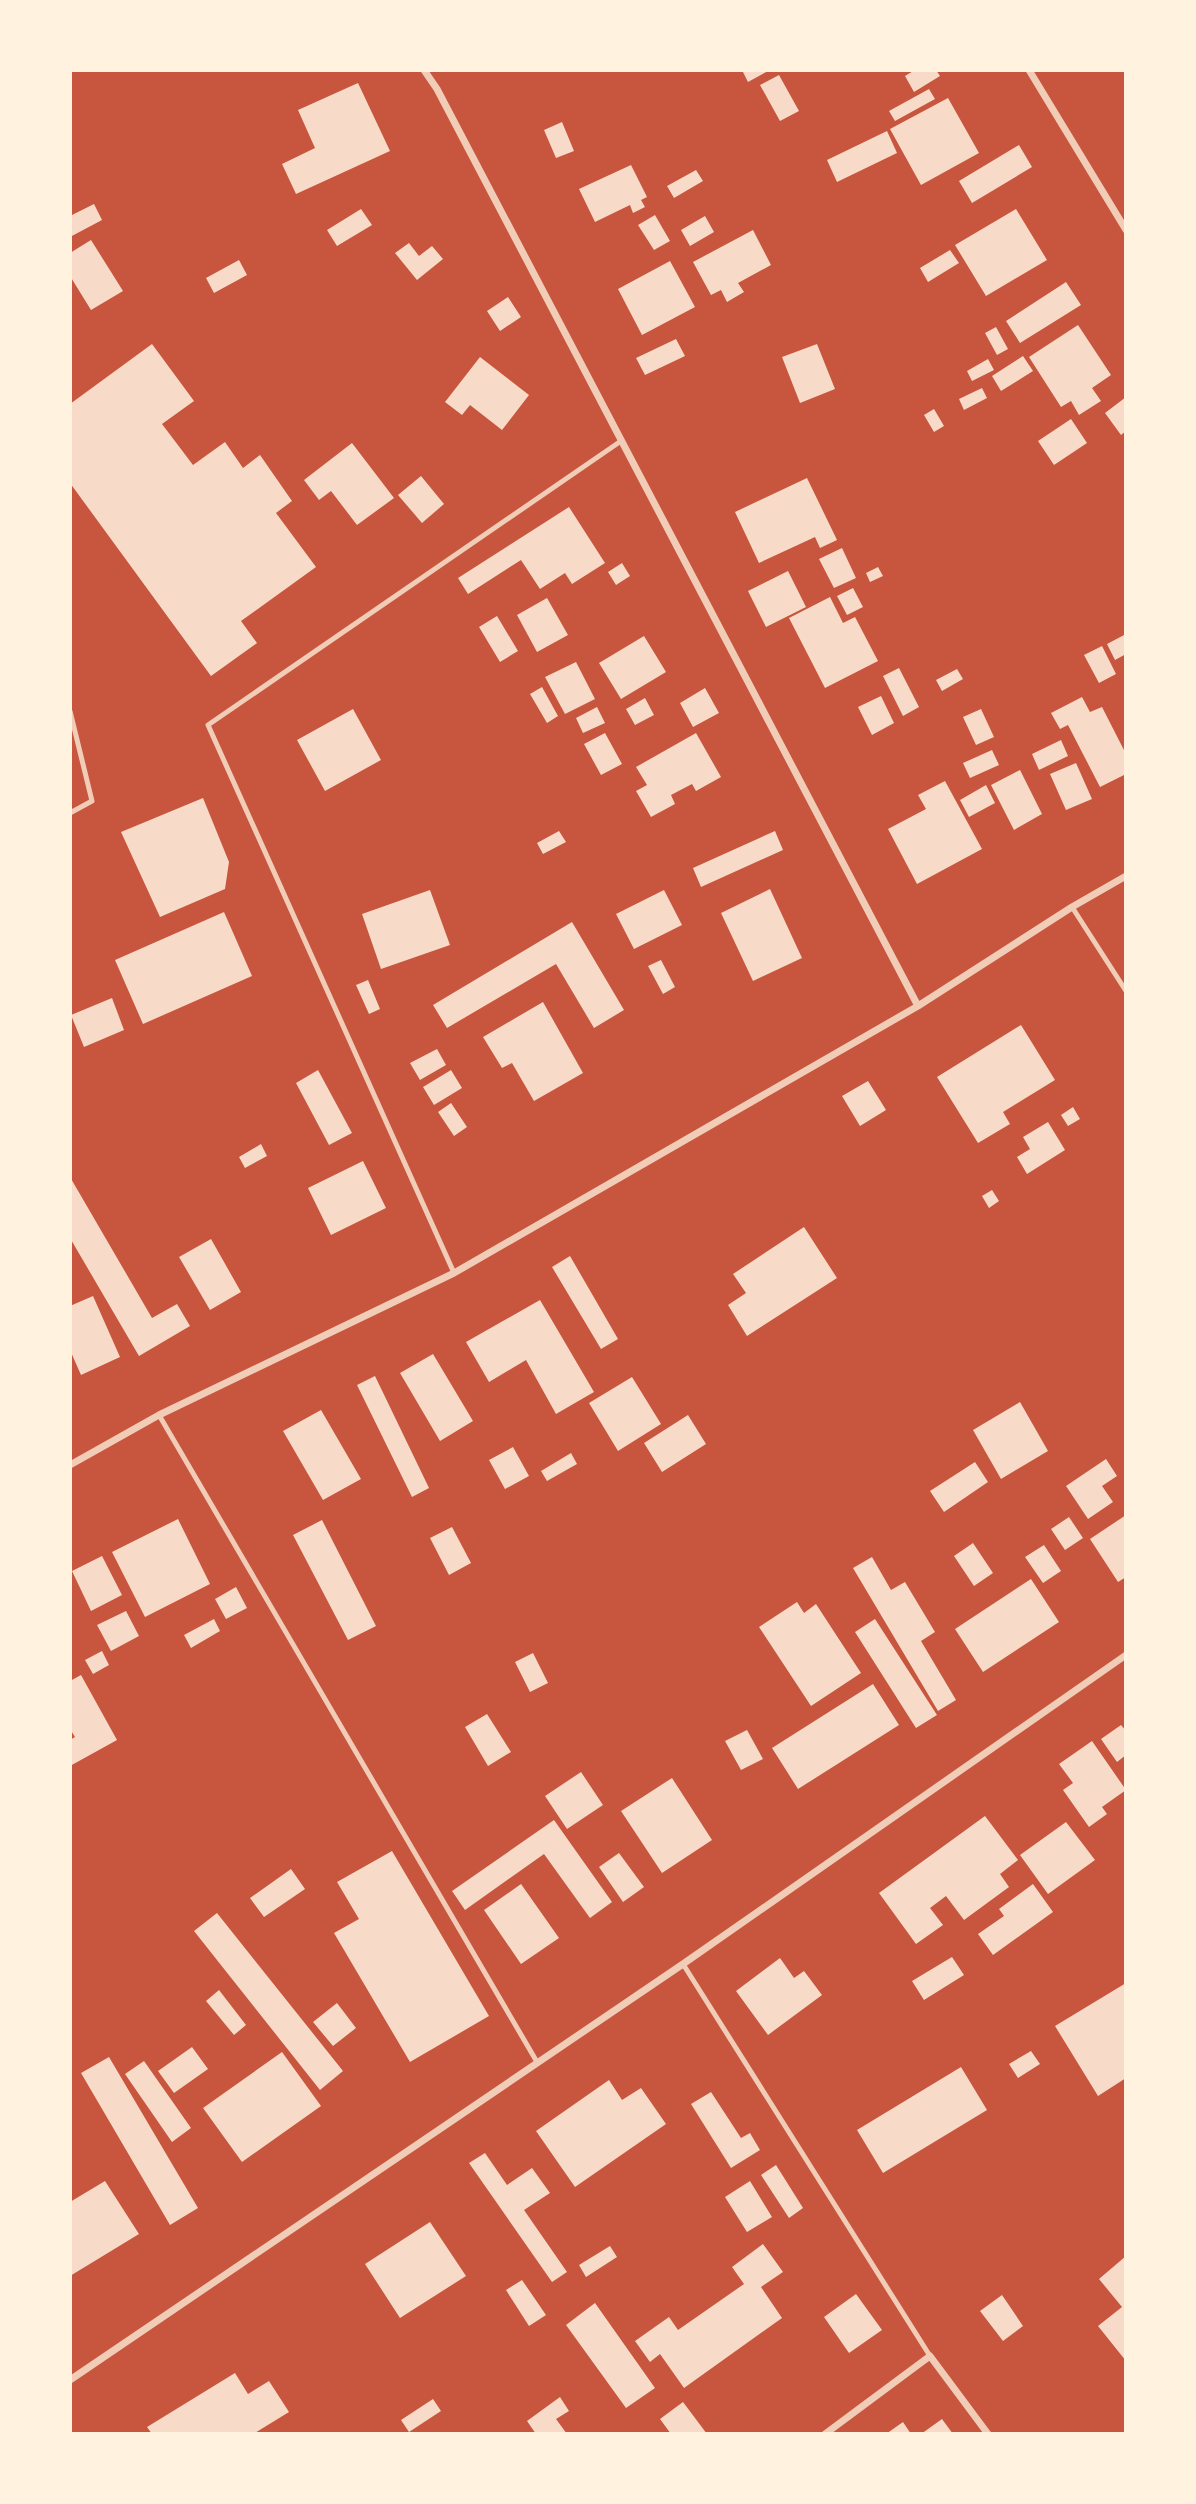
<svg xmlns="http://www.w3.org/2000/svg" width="1196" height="2504" font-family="'Nunito Sans',sans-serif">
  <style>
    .building { fill: #f7dbc8 }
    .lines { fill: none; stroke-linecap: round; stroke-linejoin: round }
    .service { stroke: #f1ccb7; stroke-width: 5 }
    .minor { stroke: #f1ccb7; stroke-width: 7 }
  </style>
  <rect width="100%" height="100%" fill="#c8553d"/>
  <!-- building -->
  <path class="building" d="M742 70H770L748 82Z
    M915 70H936L940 76 914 92 905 76Z
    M779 75 799 111 780 121 760 85Z
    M358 83 390 151 296 194 282 164 315 148 298 110Z
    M929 89 935 99 895 121 889 111Z
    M948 98 979 153 921 185 890 129Z
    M562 122 574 151 556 158 544 130Z
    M887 131 897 153 837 182 827 160Z
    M1019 145 1032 167 972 203 959 181Z
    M631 165 647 197 641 200 645 207 633 213 630 205 595 222 579 189Z
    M696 170 703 181 674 198 667 186Z
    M94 204 102 220 70 237V216Z
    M361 209 372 225 337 246 327 230Z
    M1016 209 1047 260 986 296 955 245Z
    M655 215 670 241 654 250 638 225Z
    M705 216 714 232 690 246 681 230Z
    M753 230 771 265 738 283 744 292 727 302 721 290 711 295 693 262Z
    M91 240 123 291 91 310 70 276V253Z
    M409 243 419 256 432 246 443 259 417 280 395 253Z
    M950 250 959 263 928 282 920 268Z
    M239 260 247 275 214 293 206 278Z
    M670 261 695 307 642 335 618 289Z
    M1066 282 1081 305 1020 343 1006 321Z
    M508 297 521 317 500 331 487 311Z
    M1078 325 1111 375 1092 388 1101 401 1079 415 1071 401 1061 407 1029 357Z
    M996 327 1008 349 997 355 985 333Z
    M676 339 685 356 645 375 636 358Z
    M152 344 194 401 162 424 193 465 225 442 243 468 260 455 292 501 276 513 316 567 241 621 257 643 211 676 70 483V404Z
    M817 344 835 389 800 403 782 357Z
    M1023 356 1033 371 1001 391 992 376Z
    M480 357 529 395 502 430 470 405 462 415 445 402Z
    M988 359 994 370 972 381 967 371Z
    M982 388 987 398 964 410 959 399Z
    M1126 397V431L1121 435 1105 413Z
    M934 409 944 426 934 432 924 415Z
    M1071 419 1087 443 1054 465 1038 441Z
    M352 443 394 498 357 525 331 491 319 500 304 480Z
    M421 476 444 504 422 523 398 495Z
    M807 478 837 540 820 548 815 537 759 563 735 512Z
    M569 507 605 563 572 584 565 573 540 589 521 560 468 594 458 578Z
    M842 548 856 578 834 588 819 559Z
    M622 563 630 576 616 585 608 572Z
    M878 567 883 576 870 582 866 573Z
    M788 571 806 607 766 627 748 591Z
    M853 588 863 607 847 615 837 596Z
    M830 597 843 623 855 617 878 661 825 688 789 618Z
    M547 598 568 635 537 652 517 615Z
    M497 616 518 651 500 662 479 627Z
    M1126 634V654L1115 660 1107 644Z
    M644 636 666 672 621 699 599 663Z
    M1102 646 1116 674 1099 683 1084 655Z
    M576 662 595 699 565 714 545 677Z
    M899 668 919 707 903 716 883 676Z
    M957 669 963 679 942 691 936 680Z
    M542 687 558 716 547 723 530 694Z
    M705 688 719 713 693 727 680 703Z
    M881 696 894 723 872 735 858 707Z
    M1082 697 1090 712 1102 707 1126 754V774L1100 787 1068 725 1060 729 1051 713Z
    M645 698 654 715 635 725 626 709Z
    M597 707 605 723 583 733 576 718Z
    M353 709 381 760 325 791 297 740Z
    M981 709 994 737 976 745 963 717Z
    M605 733 622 764 601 775 584 744Z
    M696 733 721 777 696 791 692 784 671 795 675 804 651 817 636 791 647 785 636 767Z
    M1061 740 1068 756 1039 770 1032 754Z
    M992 750 999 765 970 778 963 763Z
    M1076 763 1092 799 1066 810 1050 774Z
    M1020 770 1042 814 1014 830 991 785Z
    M945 781 982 849 917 884 888 829 926 809 918 795Z
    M986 785 995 803 969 817 960 800Z
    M203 798 229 862 225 889 160 917 121 832Z
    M559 831 566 842 543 854 537 843Z
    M775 831 783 850 701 887 693 868Z
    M770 889 802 958 753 981 721 913Z
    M430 890 450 945 381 969 362 914Z
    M664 890 682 925 634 949 616 914Z
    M224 912 252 976 143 1024 115 960Z
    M572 922 624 1010 594 1028 556 964 447 1028 433 1005Z
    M661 960 675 987 663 994 648 966Z
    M368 980 380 1009 369 1014 356 985Z
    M112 998 124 1030 84 1047 71 1015Z
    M543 1002 583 1073 534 1101 512 1063 502 1068 483 1037Z
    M1021 1025 1055 1080 1003 1112 1010 1124 978 1143 937 1077Z
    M437 1049 446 1065 420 1080 410 1063Z
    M318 1070 352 1133 329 1145 296 1083Z
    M451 1070 462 1088 434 1105 423 1087Z
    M868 1081 886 1110 860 1126 842 1096Z
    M451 1103 467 1127 454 1136 438 1112Z
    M1073 1107 1080 1119 1068 1126 1061 1115Z
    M1048 1122 1065 1150 1027 1174 1017 1157 1030 1149 1023 1137Z
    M261 1144 267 1156 245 1168 239 1157Z
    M363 1161 386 1208 331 1235 308 1188Z
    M70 1177 152 1318 177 1304 190 1326 139 1356 70 1238Z
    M992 1190 999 1201 989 1208 982 1196Z
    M804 1227 837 1278 747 1336 728 1305 746 1293 733 1274Z
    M211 1239 241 1292 210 1310 179 1257Z
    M570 1256 618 1339 601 1349 552 1267Z
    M93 1296 120 1357 81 1375 70 1350V1306Z
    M540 1300 594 1392 556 1414 526 1360 489 1382 466 1342Z
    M433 1354 473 1421 440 1441 400 1373Z
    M375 1376 429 1488 412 1497 357 1385Z
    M632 1377 661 1424 618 1451 589 1403Z
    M1020 1402 1048 1451 1001 1479 973 1430Z
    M321 1410 361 1479 323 1500 283 1431Z
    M688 1415 706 1444 662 1472 644 1443Z
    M513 1447 529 1476 505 1489 489 1460Z
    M571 1453 577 1464 547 1481 541 1471Z
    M1106 1459 1117 1476 1102 1486 1113 1502 1088 1519 1066 1486Z
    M975 1462 988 1482 944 1512 930 1491Z
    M1126 1515V1577L1118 1582 1090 1539Z
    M1069 1517 1083 1538 1065 1550 1051 1529Z
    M178 1519 210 1584 145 1617 112 1552Z
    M322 1520 376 1626 348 1640 293 1535Z
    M452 1527 471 1563 449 1575 430 1538Z
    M973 1543 993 1573 974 1586 954 1556Z
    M1044 1545 1061 1571 1043 1583 1025 1557Z
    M102 1556 122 1595 91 1611 72 1571Z
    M872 1557 891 1590 905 1582 935 1632 921 1641 956 1700 938 1711 853 1568Z
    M1031 1579 1059 1622 983 1672 955 1629Z
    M236 1587 247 1608 226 1619 215 1599Z
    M797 1602 804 1613 816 1604 861 1673 811 1706 759 1627Z
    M126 1611 139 1636 111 1651 97 1625Z
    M214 1619 220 1631 191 1648 184 1635Z
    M875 1619 937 1715 916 1728 855 1632Z
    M102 1651 109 1665 93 1674 85 1660Z
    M533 1653 548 1683 530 1692 515 1662Z
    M81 1675 117 1740 70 1766V1740L75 1737 70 1729V1681Z
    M873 1684 899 1725 798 1789 772 1748Z
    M487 1714 511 1752 488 1766 465 1727Z
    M1121 1725 1126 1731V1755L1117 1762 1101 1739Z
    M747 1730 763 1759 741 1770 725 1741Z
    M1092 1741 1126 1790 1102 1807 1107 1814 1089 1827 1063 1790 1073 1783 1059 1764Z
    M581 1772 603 1805 567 1829 545 1796Z
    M672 1778 712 1840 662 1873 621 1811Z
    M985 1816 1018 1860 1000 1874 1009 1887 964 1920 946 1896 930 1908 943 1925 916 1944 879 1893Z
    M554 1820 612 1902 590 1918 544 1854 465 1910 452 1891Z
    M1066 1822 1095 1860 1048 1894 1020 1855Z
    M392 1851 489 2016 410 2062 334 1933 359 1919 337 1882Z
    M619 1853 644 1887 623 1902 599 1867Z
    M291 1869 305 1889 264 1917 250 1898Z
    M521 1884 559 1938 521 1964 484 1910Z
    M1033 1884 1053 1912 993 1955 978 1934 1004 1916 999 1909Z
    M217 1913 343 2071 320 2090 194 1931Z
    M952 1957 964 1975 924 2000 912 1981Z
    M780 1958 794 1978 804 1971 822 1995 768 2035 736 1991Z
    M1126 1983V2078L1098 2096 1055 2026Z
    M219 1990 246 2025 234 2035 206 2001Z
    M337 2003 356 2028 333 2046 313 2022Z
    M192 2047 208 2069 174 2093 158 2071Z
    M1031 2051 1040 2064 1018 2078 1009 2064Z
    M282 2052 321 2106 242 2162 203 2108Z
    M109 2057 198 2208 170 2225 81 2073Z
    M144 2061 191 2128 172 2142 125 2074Z
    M961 2067 987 2110 883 2173 857 2130Z
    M609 2080 622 2100 641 2088 666 2124 575 2187 536 2131Z
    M711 2092 741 2138 750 2133 760 2150 731 2168 691 2104Z
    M485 2153 507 2185 532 2168 550 2193 524 2210 567 2272 552 2282 469 2163Z
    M776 2165 803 2208 789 2218 761 2175Z
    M105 2181 139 2234 70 2276V2202Z
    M750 2181 772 2217 747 2232 725 2197Z
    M430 2222 466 2276 400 2318 365 2264Z
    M763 2244 783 2272 761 2287 782 2318 684 2388 660 2354 650 2362 635 2341 669 2317 678 2330 744 2284 732 2267Z
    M610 2246 617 2257 586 2277 579 2265Z
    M1126 2256V2361L1098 2326 1122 2307 1099 2279Z
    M522 2280 546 2315 529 2326 506 2290Z
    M856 2294 882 2330 849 2353 824 2317Z
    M1002 2295 1023 2326 1003 2341 980 2311Z
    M595 2303 655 2388 626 2408 566 2325Z
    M235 2373 248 2394 269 2381 289 2412 253 2434H152L147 2427Z
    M560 2397 569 2411 556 2419 567 2434H536L527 2421Z
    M433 2399 441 2411 409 2432 401 2420Z
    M683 2402 707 2434H671L660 2419Z
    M942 2419 953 2434H921Z
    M903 2422 911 2434H886Z"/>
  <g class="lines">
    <!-- service -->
    <path class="service" d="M70 711 92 801 70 813
      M1072 907 1126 991
      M454 1273 208 725 621 441
      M159 1415 537 2062
      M683 1964 930 2356"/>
    <!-- minor -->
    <path class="minor" d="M424 70 437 89 918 1006
      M1029 70 1126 230
      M70 1465 159 1415 454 1273 918 1006 1072 907 1126 876
      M70 2380 683 1964 1126 1655
      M825 2434 930 2356 988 2434"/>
  </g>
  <!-- border -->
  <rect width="1196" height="2504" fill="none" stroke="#fff3e0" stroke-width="144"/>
</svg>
